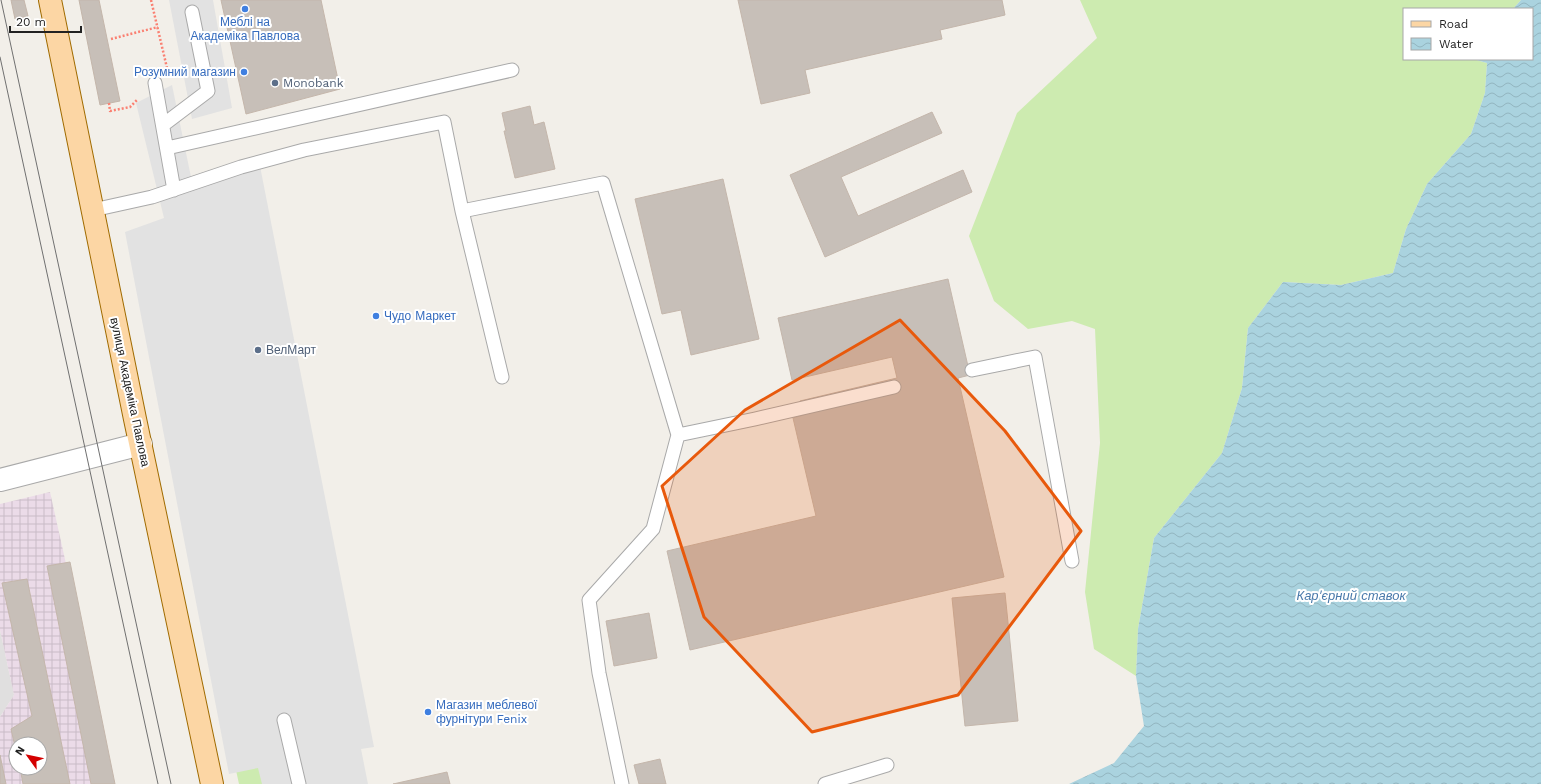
<svg xmlns="http://www.w3.org/2000/svg" width="1541" height="784" font-family="'Work Sans',sans-serif">
  <style>
    .residential { fill: #e0dfdf }
    .industrial { fill: url(#industrial-grid); fill-rule: evenodd }
    .grass { fill: #cdebb0 }
    .parking { fill: #e2e2e2 }
    .water { fill: url(#water-waves) }
    .building { fill: #c7bfb8; stroke: #c4b6ab }
    .lines { fill: none; stroke-linecap: round; stroke-linejoin: round }
    .lane-casing { stroke: #a9a9a9; stroke-width: 15 }
    .street-casing { stroke: #a9a9a9; stroke-width: 24 }
    .primary-casing { stroke: #a06b00; stroke-width: 24 }
    .path { stroke: #fa8072; stroke-width: 2.5; stroke-dasharray: 2 2; stroke-linecap: butt }
    .lane { stroke: #fff; stroke-width: 13 }
    .street { stroke: #fff; stroke-width: 22 }
    .primary { stroke: #fcd6a4; stroke-width: 22 }
    .tram { stroke: #707070; stroke-width: 1 }
    .marked { fill: #e8590c; fill-opacity: 0.2; stroke: #e8590c; stroke-width: 3; stroke-linejoin: round }
    .shop-dot { fill: #3f7fe0; stroke: #fff; stroke-width: 1.5 }
    .service-dot { fill: #5c6f8a; stroke: #fff; stroke-width: 1.5 }
    .labels { text-anchor: middle; stroke-width: 4; stroke-linejoin: round; paint-order: stroke }
    .shop-label { font-size: 12px; fill: #366cbe; stroke: #fff; text-anchor: start }
    .service-label { font-size: 12px; fill: #4e5e75; stroke: #fff; text-anchor: start }
    .street-label { font-size: 12px; fill: #222; stroke: #fff }
    .water-label { font-size: 13px; font-style: italic; fill: #4a7aab; stroke: #fff }
  </style>
  <defs>
    <pattern id="industrial-grid" width="8" height="8" patternUnits="userSpaceOnUse"><rect width="8" height="8" fill="#ebdbe8"/><path d="M0 4h8M4 0v8" fill="none" stroke="#c9bcc7"/></pattern>
    <pattern id="water-waves" width="16" height="10" patternUnits="userSpaceOnUse"><rect width="16" height="10" fill="#aad3df"/><path d="M0 5q4-4 8 0t8 0" fill="none" stroke="#92b5bf"/></pattern>
  </defs>
  <rect width="100%" height="100%" fill="#f2efe9"/>
  <!-- residential -->
  <path class="residential" d="M0 630 14 695 0 717Z"/>
  <!-- industrial -->
  <path class="industrial" d="M50 492 115 784H0V717L14 695 0 630V504ZM16 744H40V768H16Z"/>
  <!-- grass -->
  <path class="grass" d="M1080 0H1521L1513 9H1404V59H1473L1487 63 1485 93 1471 134 1427 184 1406 229 1393 273 1341 285 1283 282 1248 328 1242 388 1222 453 1154 538 1138 629 1136 676 1094 649 1085 592 1100 443 1095 329 1072 321 1028 329 994 301 969 236 1017 113 1097 38Z
    M258 741 264 784H239L234 761Z"/>
  <!-- parking -->
  <path class="parking" d="M169 0H213L232 108 192 119Z
    M172 85 191 177 259 161 374 747 361 749 368 784H262L258 768 229 774 125 232 164 218 136 103Z"/>
  <!-- water -->
  <path class="water" d="M1521 0H1541V784H1069L1114 763 1144 726 1136 676 1138 629 1154 538 1222 453 1242 388 1248 328 1283 282 1341 285 1393 273 1406 229 1427 184 1471 134 1485 93 1487 63 1473 59H1532V9H1513Z"/>
  <!-- building -->
  <path class="building" d="M11 0H24L28 16 15 19Z
    M79 0H99L120 101 100 105Z
    M221 0H321L340 89 246 114Z
    M738 0H1002L1005 15 940 30 942 39 805 70 810 93 761 104Z
    M530 106 534 125 544 122 555 169 515 178 504 131H506L502 113Z
    M932 112 942 133 841 177 858 216 963 170 972 192 825 257 790 175Z
    M723 179 759 339 691 355 681 310 662 314 635 199Z
    M948 279 970 375 958 378 1004 577 690 650 667 551 816 516 793 418 804 415 800 401 897 378 892 357 792 380 778 318Z
    M70 562 115 784H91L47 566Z
    M27 579 70 784H23L20 768H40V744H16V751L11 729 32 716 2 583Z
    M1005 593 1018 721 965 726 952 598Z
    M649 613 657 658 614 666 606 621Z
    M0 755 6 784H0Z
    M660 759 666 784H639L634 765Z
    M447 772 450 784H393Z"/>
  <g class="lines">
    <!-- lane casing -->
    <g class="lane-casing">
      <path id="lane" d="M155 83 174 190
        M163 125 208 91 192 12
        M167 148 512 70
        M93 210 152 197 241 167 304 150 444 122 462 211
        M972 370 1035 357 1072 561
        M502 377 462 211 603 183 678 435 653 529 589 600 599 673 622 784
        M678 435 755 419 894 387
        M284 720 299 784
        M825 784 887 765"/>
    </g>
    <!-- street casing -->
    <g class="street-casing">
      <path id="street" d="M0 480 141 444"/>
    </g>
    <!-- primary casing -->
    <g class="primary-casing">
      <path id="primary" d="M50 0 135 419 212 784"/>
    </g>
    <!-- path -->
    <path class="path" d="M151 0 167 68
      M111 39 158 27
      M109 103 110 111 130 107 138 99"/>
    <!-- lane -->
    <use href="#lane" class="lane"/>
    <!-- street -->
    <use href="#street" class="street"/>
    <!-- primary -->
    <use href="#primary" class="primary"/>
    <!-- tram -->
    <path class="tram" d="M1 0 171 784
      M0 57 158 784"/>
  </g>
  <!-- marked area -->
  <path class="marked" d="M900 320 1005 431 1081 531 958 695 812 732 704 617 662 486 745 410Z"/>
  <!-- markers -->
  <g class="shop-dot">
    <circle cx="245" cy="9" r="4"/>
    <circle cx="244" cy="72" r="4"/>
    <circle cx="376" cy="316" r="4"/>
    <circle cx="428" cy="712" r="4"/>
  </g>
  <g class="service-dot">
    <circle cx="275" cy="83" r="4"/>
    <circle cx="258" cy="350" r="4"/>
  </g>
  <g class="labels">
    <!-- shop labels -->
    <g class="shop-label">
      <text x="245" y="26" text-anchor="middle">Меблі на<tspan x="245" dy="14">Академіка Павлова</tspan></text>
      <text x="236" y="76" text-anchor="end">Розумний магазин</text>
      <text x="384" y="320">Чудо Маркет</text>
      <text x="436" y="709">Магазин меблевої<tspan x="436" dy="14">фурнітури Fenix</tspan></text>
    </g>
    <!-- service labels -->
    <g class="service-label">
      <text x="283" y="87">Monobank</text>
      <text x="266" y="354">ВелМарт</text>
    </g>
    <!-- street labels -->
    <g class="street-label">
      <text transform="translate(130 392) rotate(78)" y="4">вулиця Академіка Павлова</text>
    </g>
    <!-- water labels -->
    <g class="water-label">
      <text x="1351" y="600">Кар'єрний ставок</text>
    </g>
  </g>
  <!-- legend -->
  <rect x="1403" y="8" width="130" height="52" fill="#ffffff" stroke="#a7a7a7"/>
  <rect x="1411" y="21" width="20" height="6" fill="#fcd6a4" stroke="#a7a7a7"/>
  <text x="1439" y="28" font-size="12" fill="#222222">Road</text>
  <rect x="1411" y="38" width="20" height="12" fill="url(#water-waves)" stroke="#a7a7a7"/>
  <text x="1439" y="48" font-size="12" fill="#222222">Water</text>
  <!-- north arrow -->
  <g transform="translate(28 756) rotate(303)"><circle r="19" fill="#ffffff" stroke="#a7a7a7"/>
  <path d="M0-3L7 15L0 10L-7 15Z" fill="#d40000"/>
  <text y="-6" font-size="11" font-weight="bold" text-anchor="middle" fill="#222222">N</text>
  </g>
  <!-- scale -->
  <path d="M10 26v6h71v-6" fill="none" stroke="#222222" stroke-width="2"/>
  <text x="16" y="26" font-size="12" fill="#222222" stroke="#ffffff" stroke-width="3" paint-order="stroke">20 m</text>
</svg>
